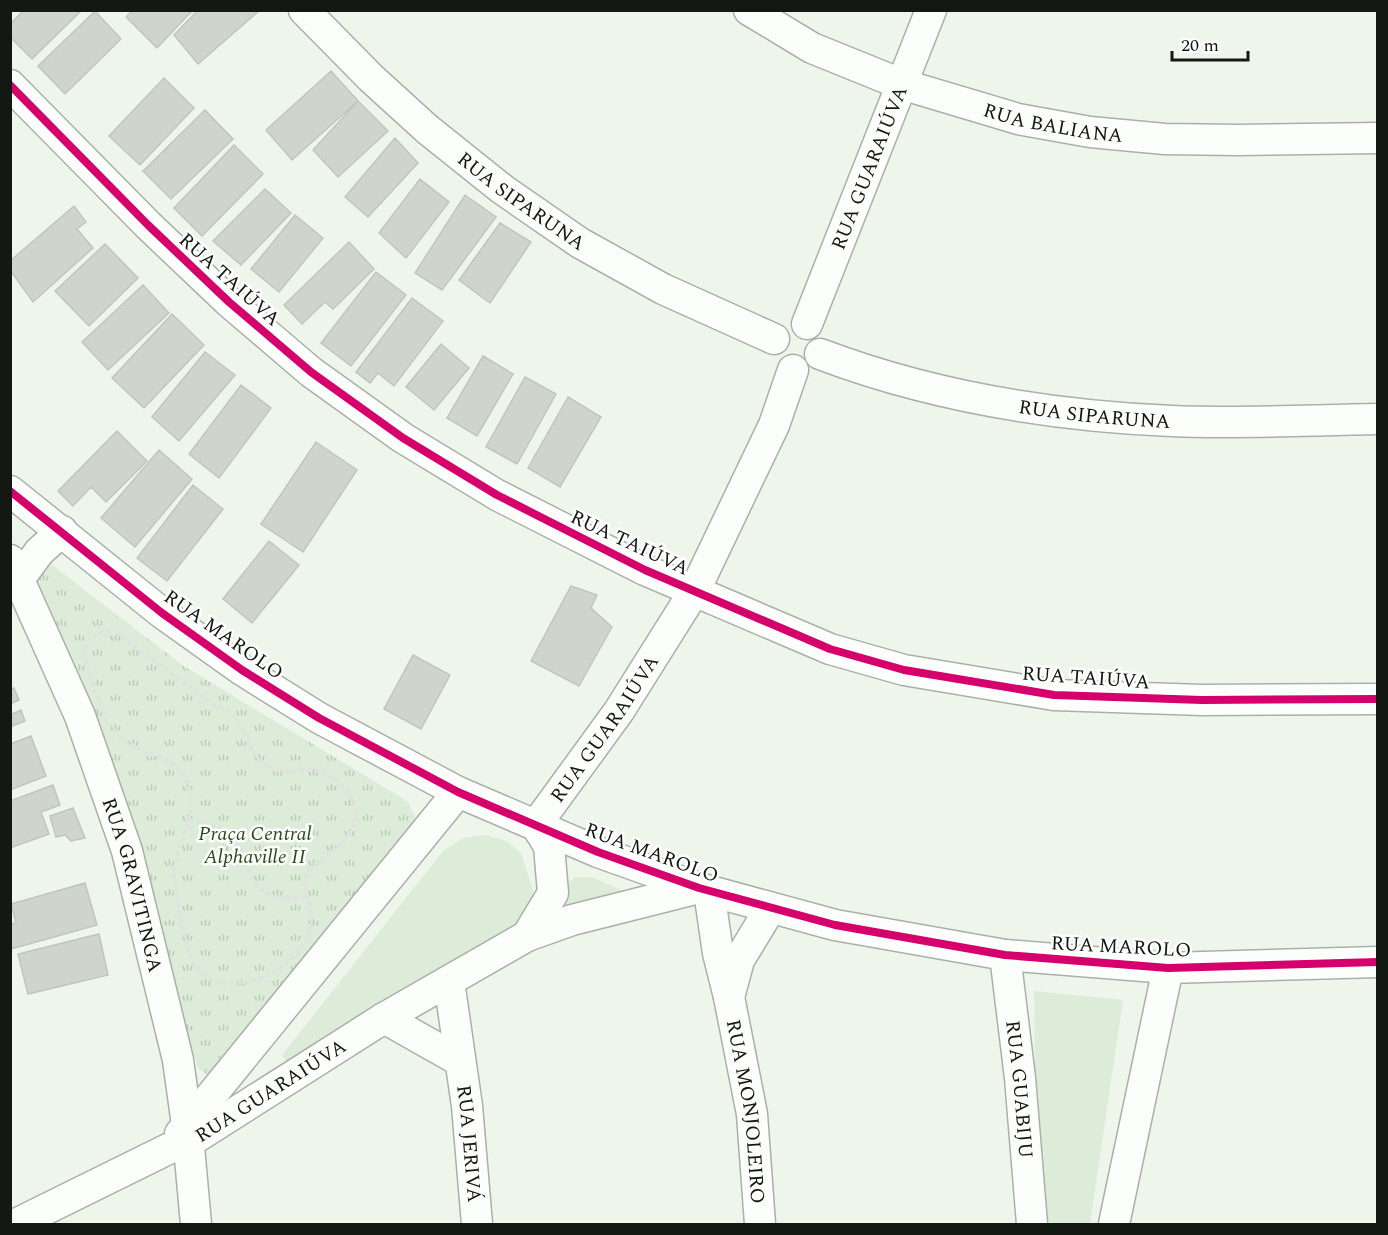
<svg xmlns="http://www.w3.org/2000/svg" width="1388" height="1235" font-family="Spectral,serif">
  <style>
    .grass { fill: #dcecd8 }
    .park { fill: url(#park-tufts) }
    .building { fill: #cfd4cd; stroke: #c0c6be; stroke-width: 1.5 }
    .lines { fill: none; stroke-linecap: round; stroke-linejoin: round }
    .minor-casing { stroke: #aab0a8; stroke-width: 33 }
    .path { stroke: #e0e2df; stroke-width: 4; stroke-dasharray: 4.5 3; stroke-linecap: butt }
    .minor { stroke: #fcfefc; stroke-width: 30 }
    .cycleway-casing { stroke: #fff; stroke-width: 11 }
    .cycleway { stroke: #d6006c; stroke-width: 8 }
    .labels { text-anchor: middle; stroke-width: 5; stroke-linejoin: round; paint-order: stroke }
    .street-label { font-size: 20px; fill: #131812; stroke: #fff }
    .park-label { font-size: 20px; font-style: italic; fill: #244d17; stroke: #fff }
  </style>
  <defs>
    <pattern id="park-tufts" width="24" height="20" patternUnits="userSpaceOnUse" patternTransform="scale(1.5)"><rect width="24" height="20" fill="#dcecd8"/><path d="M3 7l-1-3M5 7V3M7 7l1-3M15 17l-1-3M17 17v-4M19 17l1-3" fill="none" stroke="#bccab8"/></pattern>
  </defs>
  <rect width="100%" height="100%" fill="#eef6ec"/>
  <!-- grass -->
  <path class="grass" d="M486 835 507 841 521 853 534 893 529 919 290 1067 282 1055 443 851 463 838Z
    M576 877H592L633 895 561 913 562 896 566 883Z
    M1034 991 1123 1000 1090 1224H1045L1035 1077Z"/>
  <!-- park -->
  <path class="park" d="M51 564 182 665 407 801 415 816 412 836 209 1076 198 1068 133 838 33 587 37 572Z"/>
  <!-- building -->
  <path class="building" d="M24 10H82L32 59 10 37V24Z
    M133 10H193L157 48 126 17Z
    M198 10H260L198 64 174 35Z
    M95 11 121 39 65 94 38 66Z
    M331 71 358 101 292 160 266 130Z
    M164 78 194 108 140 165 109 136Z
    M358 101 388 131 338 177 313 150Z
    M205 110 233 139 171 199 143 171Z
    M395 138 418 163 368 217 345 197Z
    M234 145 263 174 202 236 174 208Z
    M420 179 449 202 406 258 379 233Z
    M265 189 291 213 241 265 213 241Z
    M465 195 496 217 442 290 415 273Z
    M74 206 86 222 77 229 93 248 33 302 10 270V261Z
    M295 215 323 238 279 292 251 269Z
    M500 223 531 242 490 303 459 280Z
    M349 242 374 269 333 309 325 302 302 324 284 305Z
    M105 244 138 278 89 326 55 291Z
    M376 272 406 295 351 366 321 343Z
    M143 285 169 313 108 370 82 342Z
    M412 298 443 321 394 386 378 373 370 383 356 372Z
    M172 314 204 345 144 408 112 378Z
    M441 344 469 368 434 410 406 387Z
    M205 352 235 375 179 441 152 417Z
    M483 356 513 374 477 436 447 418Z
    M525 377 556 394 517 464 486 447Z
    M241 385 271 408 219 478 189 454Z
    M568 397 601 417 560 487 528 468Z
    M117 431 147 461 106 502 91 487 73 506 58 491Z
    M316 442 357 470 303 552 261 524Z
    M159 450 192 479 135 547 101 518Z
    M193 485 223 509 167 581 137 558Z
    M269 541 299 565 252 623 223 599Z
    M571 586 597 595 591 608 612 627 579 686 531 661Z
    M413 655 450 675 421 729 384 709Z
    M14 688 19 700 10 704V690Z
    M21 710 25 721 10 727V715Z
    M31 736 46 776 10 790V744Z
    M53 785 60 805 41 812 49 834 10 848V801Z
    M73 808 85 838 71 841 65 835 56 837 50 816Z
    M85 883 97 925 11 949 10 924 16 923 11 904Z
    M99 934 108 975 28 994 18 954Z"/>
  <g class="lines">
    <!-- minor casing -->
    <g class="minor-casing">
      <g id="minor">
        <path id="s1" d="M304 10 371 78 427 129 502 189 580 243 663 289 774 339"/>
        <path id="s2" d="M749 10 812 48 901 84 1018 119 1090 132 1165 139 1238 140 1378 138"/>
        <path d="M10 85 148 225 229 302 311 372 403 438 497 495 645 570 830 649 904 670 1054 695 1202 700 1378 699"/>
        <path id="s3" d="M807 324 931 10"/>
        <path id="s4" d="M820 354C931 396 1054 416 1172 421 1240 424 1309 420 1378 419"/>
        <path d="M10 491 162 613 242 670 319 718 458 792 598 852 699 888 835 925 1005 955 1168 968 1378 962"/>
        <path id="s5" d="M10 560 80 716 127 851 178 1060 187 1125 196 1224"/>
        <path d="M20 578 39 552 62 531"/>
        <path id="s6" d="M709 891 718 953 729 997 752 1114 760 1224"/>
        <path d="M527 936 572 920 699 888"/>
        <path id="s7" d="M1005 955 1020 1078 1032 1224"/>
        <path id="s8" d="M449 981 467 1106 477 1224"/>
        <path d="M729 997 739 960 770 909"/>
        <path d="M384 1018 460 1061"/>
        <path d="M180 1134 458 792"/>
        <path id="s9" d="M16 1224 168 1149 189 1142 384 1018 527 936 553 893 549 846 536 825 619 711 695 590 774 425 793 370"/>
        <path d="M1114 1224 1168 968"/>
      </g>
    </g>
    <!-- path -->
    <path class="path" d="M108 631 119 635 213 704C218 706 225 708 230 712 245 723 246 752 263 764 293 785 309 753 342 786 352 795 356 803 355 817 352 849 311 857 305 878 304 885 307 894 309 901 316 935 307 945 283 966 265 981 250 982 228 983 215 984 202 975 194 964 187 954 174 890 174 876 174 844 202 813 186 780 176 757 155 759 138 749 130 743 116 734 110 726 104 717 87 670 85 658 83 641 92 635 108 631Z
      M189 820C204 823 221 827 232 838 239 846 242 854 245 863 258 894 274 905 307 895"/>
    <!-- minor -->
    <use href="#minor" class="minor"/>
    <!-- cycleway casing -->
    <g class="cycleway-casing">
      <path id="cycleway" d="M10 85 148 225 229 302 311 372 403 438 497 495 645 570 830 649 904 670 1054 695 1202 700 1378 699
        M10 491 162 613 242 670 319 718 458 792 598 852 699 888 835 925 1005 955 1168 968 1378 962"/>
    </g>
    <!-- cycleway -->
    <use href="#cycleway" class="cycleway"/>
  </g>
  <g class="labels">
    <!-- street labels -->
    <g class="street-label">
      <text dy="7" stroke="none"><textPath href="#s2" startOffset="327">RUA BALIANA</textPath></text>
      <text dy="7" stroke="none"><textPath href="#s3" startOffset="168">RUA GUARAIÚVA</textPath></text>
      <text dy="7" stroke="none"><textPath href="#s1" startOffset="290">RUA SIPARUNA</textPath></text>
      <text transform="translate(230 279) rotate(42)" y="7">RUA TAIÚVA</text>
      <text dy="7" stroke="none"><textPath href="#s4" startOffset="282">RUA SIPARUNA</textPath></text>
      <text transform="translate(630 542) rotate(25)" y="7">RUA TAIÚVA</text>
      <text transform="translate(224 634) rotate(35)" y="7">RUA MAROLO</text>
      <text transform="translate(1086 677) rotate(4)" y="7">RUA TAIÚVA</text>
      <text dy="7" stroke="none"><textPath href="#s9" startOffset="828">RUA GUARAIÚVA</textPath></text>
      <text transform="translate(652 852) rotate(20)" y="7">RUA MAROLO</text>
      <text dy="7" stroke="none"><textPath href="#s5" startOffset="348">RUA GRAVITINGA</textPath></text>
      <text transform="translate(1121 946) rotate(3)" y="7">RUA MAROLO</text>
      <text dy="7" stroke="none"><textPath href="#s9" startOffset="288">RUA GUARAIÚVA</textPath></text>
      <text dy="7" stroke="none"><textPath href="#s7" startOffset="135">RUA GUABIJU</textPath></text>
      <text dy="7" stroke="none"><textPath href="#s6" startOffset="224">RUA MONJOLEIRO</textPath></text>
      <text dy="7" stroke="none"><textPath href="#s8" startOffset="164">RUA JERIVÁ</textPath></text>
    </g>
    <!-- park labels -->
    <g class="park-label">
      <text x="255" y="840">Praça Central<tspan x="255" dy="23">Alphaville II</tspan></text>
    </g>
  </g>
  <!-- border -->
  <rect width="1388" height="1235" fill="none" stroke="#131812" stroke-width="24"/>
  <!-- scale -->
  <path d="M1172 51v9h76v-9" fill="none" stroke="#131812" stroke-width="3"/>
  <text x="1181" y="51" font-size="18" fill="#131812" stroke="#ffffff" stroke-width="4.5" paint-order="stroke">20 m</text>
</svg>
